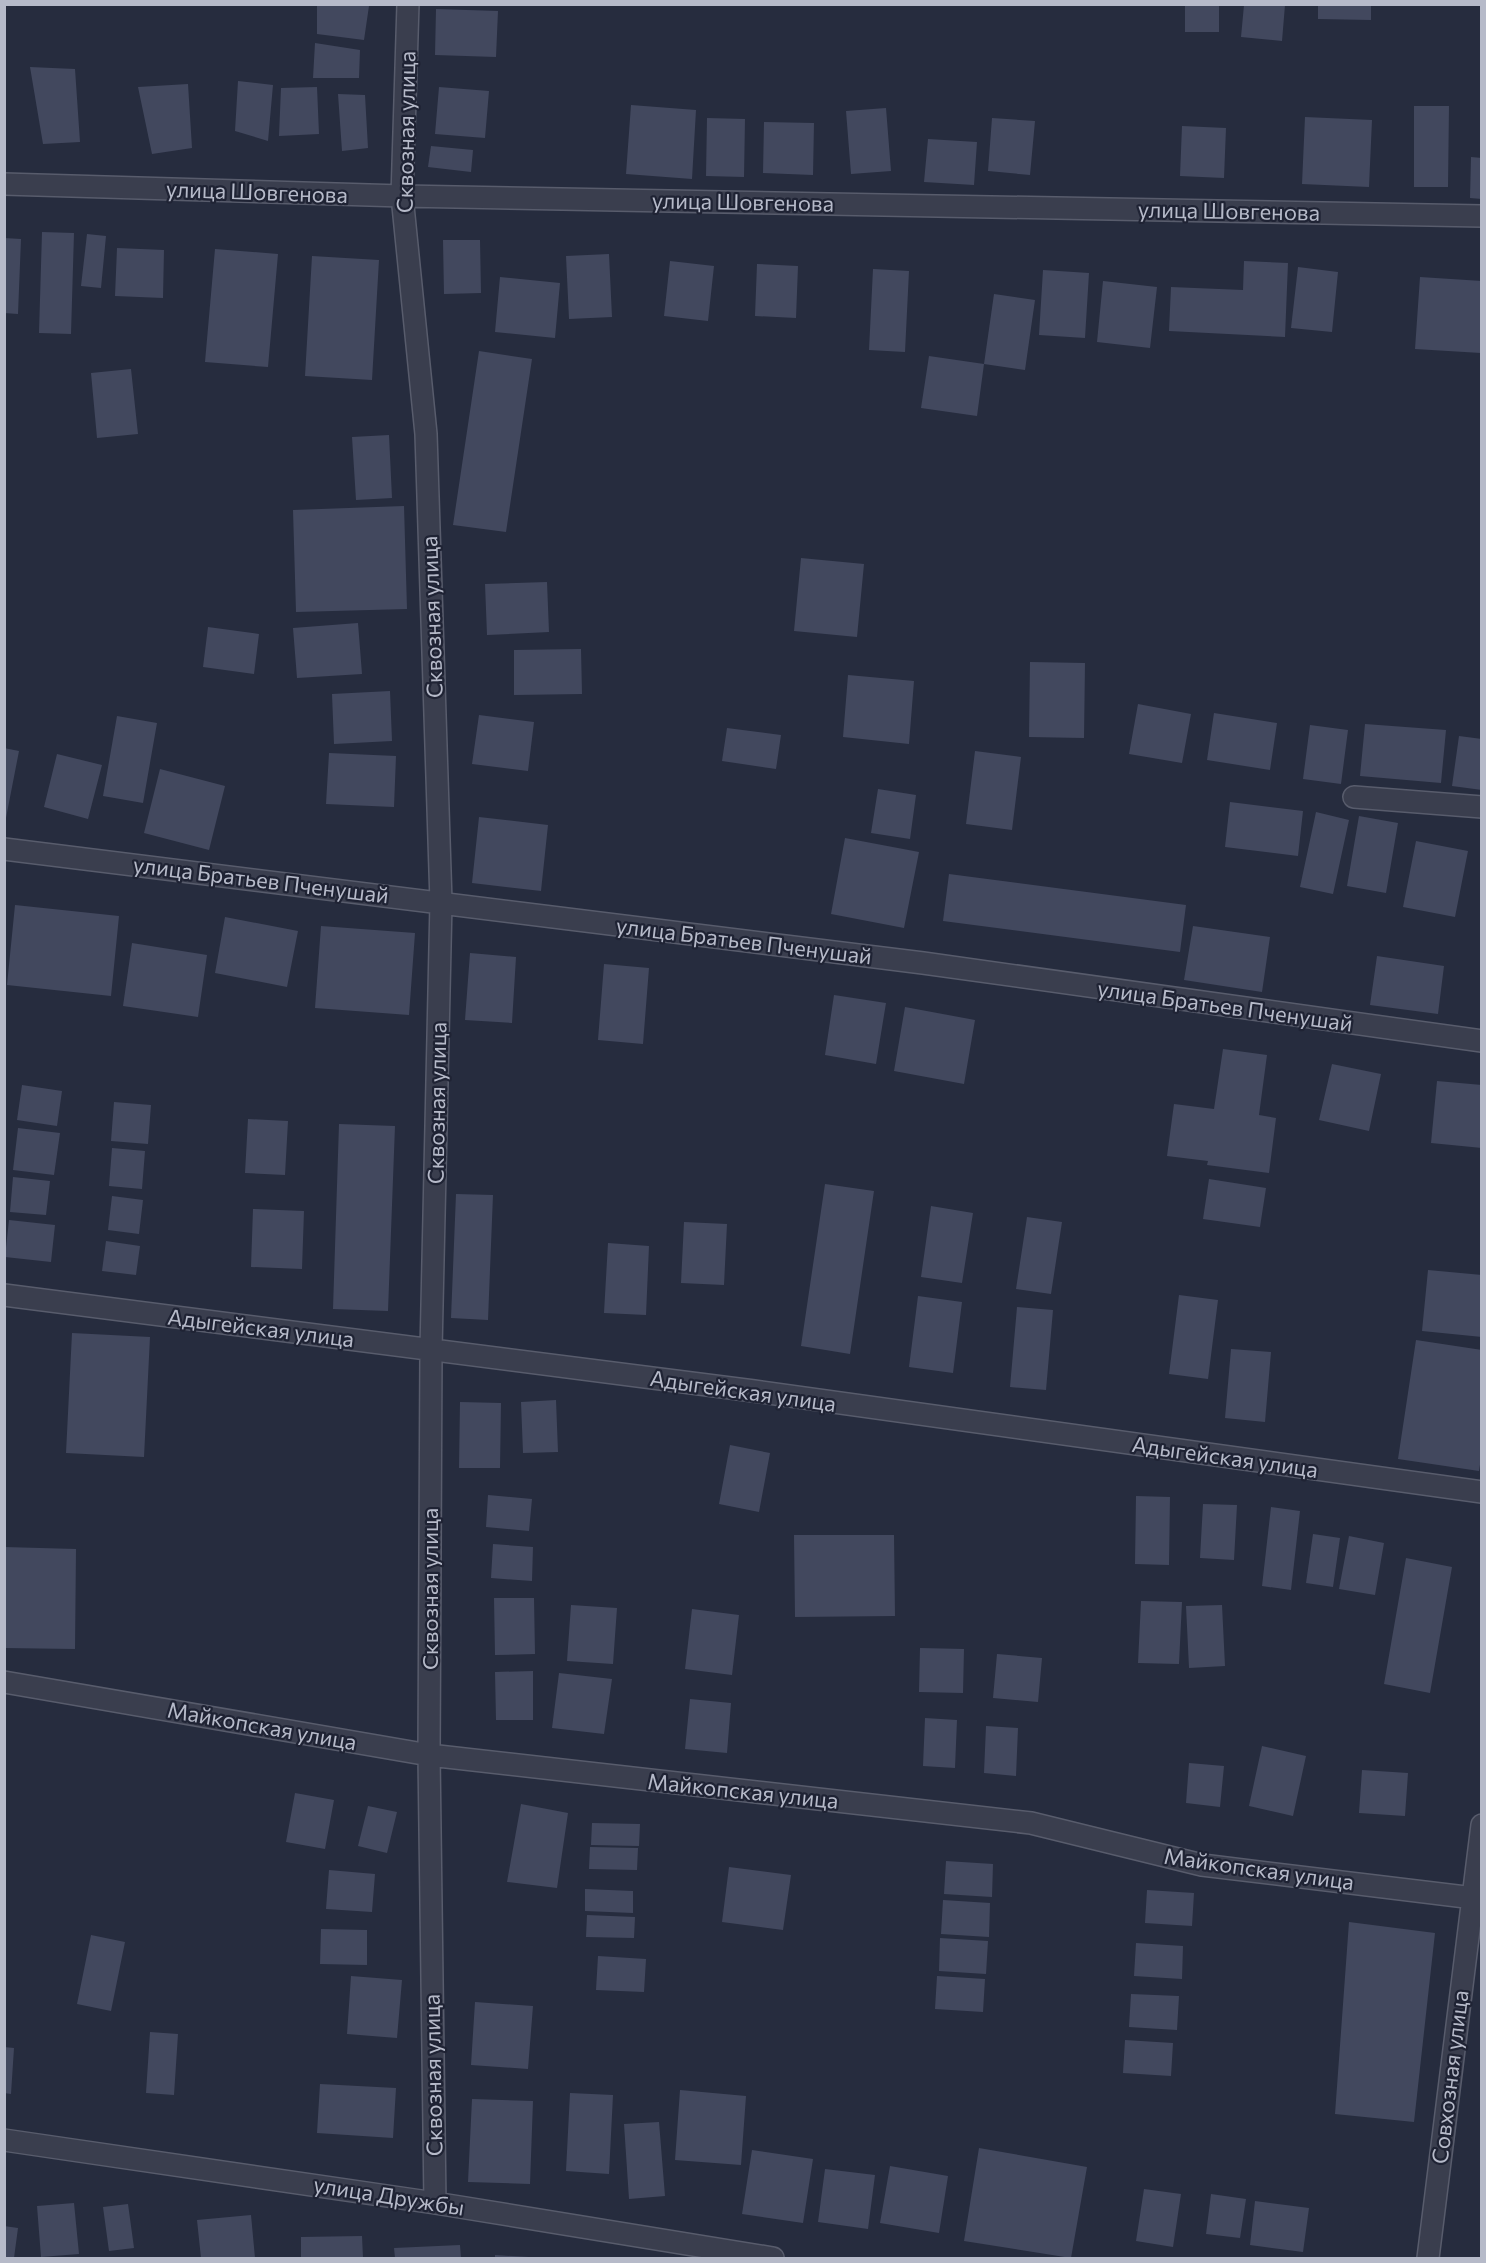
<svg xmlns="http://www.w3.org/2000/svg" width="1486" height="2263" font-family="Commissioner,sans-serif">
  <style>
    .building { fill: #42485e }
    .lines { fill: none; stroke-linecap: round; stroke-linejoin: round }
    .street-casing { stroke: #585c6c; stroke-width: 24 }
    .street { stroke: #3a3e4e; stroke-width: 21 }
    .labels { text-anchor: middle; stroke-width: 4.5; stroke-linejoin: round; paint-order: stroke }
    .street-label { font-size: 22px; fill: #b6bac9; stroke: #1f2334 }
  </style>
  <rect width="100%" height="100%" fill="#262c3e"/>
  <!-- building -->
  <path class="building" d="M317 4 369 6 364 40 317 34Z
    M1185 4H1219V32H1185Z
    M1318 4H1371V20L1318 19Z
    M1244 5H1285L1282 41 1241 37Z
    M436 9 498 11 496 57 435 55Z
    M315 43 360 50 359 78H313Z
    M30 67 75 69 80 142 43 144Z
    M238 81 273 85 268 141 235 131Z
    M188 84 192 148 152 154 138 87Z
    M317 87 319 134 279 136 281 88Z
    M439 87 489 91 485 138 435 134Z
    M338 94 365 95 368 148 342 151Z
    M631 105 696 110 692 179 626 174Z
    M1414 106H1449L1448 187H1414Z
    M886 108 891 171 851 174 846 111Z
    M1305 117 1372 120 1369 187 1302 184Z
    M707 118 745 119 744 177 706 176Z
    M992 118 1035 121 1030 175 988 171Z
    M764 122 814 123 813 175 763 173Z
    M1182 126 1226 128 1224 178 1180 176Z
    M928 139 977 142 974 185 924 182Z
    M431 146 473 150 471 172 428 167Z
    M1471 157 1482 158V199L1470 198Z
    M42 232 74 233 71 334 39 333Z
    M87 234 106 236 101 288 81 286Z
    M4 238 21 239 18 314 4 313Z
    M443 240H480L481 293 444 294Z
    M117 248 164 250 163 298 115 296Z
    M215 249 278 254 268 367 205 362Z
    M609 254 612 317 569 319 566 256Z
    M312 256 379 260 372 380 305 376Z
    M670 261 714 266 708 321 664 316Z
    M1244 261 1288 263 1285 337 1169 331 1171 287 1243 290Z
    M757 264 798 266 796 318 755 316Z
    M1298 267 1338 272 1332 332 1291 328Z
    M873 269 909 271 905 352 869 350Z
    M1043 270 1089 273 1085 338 1039 335Z
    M500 277 560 283 555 338 495 332Z
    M1420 277 1482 281 1481 353 1415 349Z
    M1103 281 1157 287 1150 348 1097 342Z
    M994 294 1035 300 1025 370 984 364Z
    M479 351 532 359 506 532 453 525Z
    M929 356 984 364 977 416 921 408Z
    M131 369 138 434 97 438 91 373Z
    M389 435 392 498 356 500 352 437Z
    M404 506 407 609 296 612 293 510Z
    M801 558 864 564 857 637 794 631Z
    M547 582 549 632 487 635 485 584Z
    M358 623 362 674 297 678 293 628Z
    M208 627 259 634 254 674 203 667Z
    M581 649 582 694 514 695V650Z
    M1030 662 1085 663 1084 738 1029 737Z
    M848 675 914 681 909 744 843 737Z
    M390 691 392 741 334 744 332 694Z
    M1138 704 1191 714 1182 763 1129 754Z
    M1214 713 1277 723 1270 770 1207 760Z
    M479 715 534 722 528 771 472 764Z
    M117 716 157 723 143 803 103 796Z
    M1365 724 1446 730 1441 783 1360 776Z
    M1310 725 1348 730 1341 784 1303 779Z
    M727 728 781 735 776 769 722 761Z
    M1459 736 1482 739V790L1452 786Z
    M4 748 19 751 6 818 4 817Z
    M975 751 1021 757 1012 830 966 824Z
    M329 753 396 756 394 807 326 804Z
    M57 754 102 765 88 819 44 807Z
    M160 769 225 786 209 850 144 833Z
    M878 789 916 795 910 839 871 833Z
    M1230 802 1303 811 1298 856 1225 847Z
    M1316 812 1349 820 1333 894 1300 887Z
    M1359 816 1398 823 1386 893 1347 886Z
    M479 817 548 825 541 891 472 883Z
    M845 838 919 852 904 928 831 914Z
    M1416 841 1468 851 1455 917 1403 907Z
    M949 874 1186 905 1180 952 943 921Z
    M15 905 119 916 111 996 7 985Z
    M225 917 298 931 287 987 215 973Z
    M321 926 415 933 409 1015 315 1008Z
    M1193 926 1270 937 1262 992 1184 980Z
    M132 943 207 955 198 1017 123 1006Z
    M470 953 516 957 512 1023 465 1020Z
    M1377 956 1444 966 1438 1014 1370 1005Z
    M604 964 649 968 643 1044 598 1040Z
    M834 995 886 1003 876 1064 825 1055Z
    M905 1007 975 1020 964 1084 894 1071Z
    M1223 1049 1267 1055 1259 1115 1276 1118 1269 1173 1207 1165 1208 1161 1167 1156 1174 1104 1214 1109Z
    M1332 1064 1381 1074 1369 1131 1319 1120Z
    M1437 1081 1482 1085V1148L1431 1143Z
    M22 1085 62 1091 57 1126 17 1120Z
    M114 1102 151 1105 148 1144 111 1141Z
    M248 1119 288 1121 285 1175 245 1173Z
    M339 1124 395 1126 388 1311 333 1309Z
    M18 1128 60 1133 54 1175 13 1170Z
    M112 1148 145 1151 142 1189 109 1186Z
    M13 1177 50 1181 46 1215 10 1212Z
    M1209 1179 1266 1188 1260 1227 1203 1219Z
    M825 1184 874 1191 850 1354 801 1346Z
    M456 1194 493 1195 488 1320 451 1318Z
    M112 1196 143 1200 139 1234 108 1230Z
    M931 1206 973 1213 962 1283 921 1277Z
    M253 1209 304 1211 302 1269 251 1267Z
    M1027 1217 1062 1222 1051 1294 1016 1289Z
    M9 1220 55 1225 51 1262 5 1257Z
    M684 1222 727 1224 724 1285 681 1283Z
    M106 1241 140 1246 136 1275 102 1271Z
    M608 1243 649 1246 646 1315 604 1313Z
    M1428 1270 1482 1275V1337L1422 1331Z
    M1179 1295 1218 1300 1208 1379 1169 1374Z
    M918 1296 962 1302 953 1373 909 1367Z
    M1017 1307 1053 1310 1046 1390 1010 1387Z
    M72 1333 150 1337 144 1457 66 1453Z
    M1416 1340 1482 1350V1452L1479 1471 1398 1459Z
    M1231 1349 1271 1352 1265 1422 1225 1418Z
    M556 1400 558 1452 523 1453 521 1402Z
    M460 1402 501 1403 500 1468H459Z
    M730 1445 770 1453 759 1512 719 1504Z
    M488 1495 532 1499 529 1531 486 1527Z
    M1136 1496 1170 1497 1169 1565 1135 1564Z
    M1203 1504 1237 1505 1234 1560 1200 1558Z
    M1271 1507 1300 1511 1291 1590 1262 1586Z
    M1313 1534 1340 1538 1333 1587 1306 1583Z
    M794 1535H894L895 1616 795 1617Z
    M1349 1536 1384 1543 1375 1595 1339 1589Z
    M493 1544 533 1547 532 1581 491 1578Z
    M4 1547 76 1549 75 1649 4 1648Z
    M1406 1558 1452 1567 1430 1693 1384 1684Z
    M494 1598H534L535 1654 495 1655Z
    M1141 1601 1182 1602 1179 1664 1138 1663Z
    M571 1605 617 1608 613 1664 567 1661Z
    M1222 1605 1225 1666 1189 1668 1186 1606Z
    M692 1609 739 1615 732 1675 685 1669Z
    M920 1648 964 1649 963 1693 919 1692Z
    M997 1654 1042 1658 1038 1702 993 1698Z
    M533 1671V1720H496L495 1672Z
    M559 1673 612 1679 604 1734 552 1728Z
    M690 1699 731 1703 727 1753 685 1749Z
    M925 1718 957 1720 955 1768 923 1766Z
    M986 1726 1018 1728 1016 1776 984 1773Z
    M1262 1746 1306 1756 1293 1816 1249 1806Z
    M1189 1763 1224 1766 1220 1807 1186 1803Z
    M1362 1770 1408 1773 1405 1816 1359 1813Z
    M295 1793 334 1800 325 1849 286 1842Z
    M521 1804 568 1813 557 1888 507 1882Z
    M368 1806 397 1812 387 1853 358 1846Z
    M592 1823 640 1824 639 1846 591 1845Z
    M590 1847 638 1848 637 1870 589 1869Z
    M946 1861 993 1864 992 1897 944 1894Z
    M729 1867 791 1875 783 1930 722 1922Z
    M329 1870 375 1874 372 1912 326 1909Z
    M585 1889 633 1891V1913L585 1911Z
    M1147 1890 1194 1893 1192 1926 1145 1923Z
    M943 1900 990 1903 989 1937 941 1934Z
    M587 1915 635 1917 634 1938 586 1937Z
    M1349 1922 1435 1933 1414 2122 1335 2114Z
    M321 1929 367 1930V1965L320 1964Z
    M91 1935 125 1942 111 2011 77 2004Z
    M940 1938 988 1941 986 1974 939 1971Z
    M1136 1943 1183 1946 1182 1979 1134 1976Z
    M598 1956 646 1959 644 1992 596 1990Z
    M351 1976 402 1980 397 2038 347 2034Z
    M937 1976 985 1979 983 2012 935 2009Z
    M1131 1994 1179 1996 1177 2030 1129 2027Z
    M475 2002 533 2006 528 2069 471 2065Z
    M150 2032 178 2034 174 2095 146 2093Z
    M1125 2040 1173 2043 1171 2076 1123 2073Z
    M4 2047 14 2048 11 2094 4 2093Z
    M320 2084 396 2088 393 2138 317 2133Z
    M680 2090 746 2096 741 2165 675 2160Z
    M570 2093 613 2095 609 2174 566 2171Z
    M472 2099 533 2101 530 2184 468 2182Z
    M659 2122 665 2196 629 2199 624 2124Z
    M979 2148 1087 2167 1071 2258 964 2241Z
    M752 2150 813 2159 803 2223 742 2214Z
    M890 2166 948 2176 939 2233 880 2223Z
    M825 2169 875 2175 868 2229 818 2222Z
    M1144 2189 1181 2194 1173 2247 1136 2241Z
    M1211 2194 1246 2199 1240 2238 1206 2234Z
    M1255 2201 1309 2208 1303 2252 1250 2245Z
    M74 2203 79 2254 41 2257 37 2206Z
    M128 2204 134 2248 109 2251 103 2207Z
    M251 2215 255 2258H201L197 2220Z
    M4 2226 18 2228 14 2258H4Z
    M362 2236 363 2258H301V2237Z
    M460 2245 461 2258H395L394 2248Z
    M495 2255 529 2257V2258H495Z"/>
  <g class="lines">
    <!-- street casing -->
    <g class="street-casing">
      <path id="street" d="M408 4 402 196 426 434 441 902 431 1350 429 1755 435 2203
        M4 184 402 196 1482 216
        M1354 797 1482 807
        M4 849 923 963 1482 1041
        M4 1295 754 1391 1482 1492
        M4 1682 429 1755 1031 1823 1202 1865 1482 1899
        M4 2140 435 2203 773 2258
        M1428 2258 1482 1825"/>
    </g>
    <!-- street -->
    <use href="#street" class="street"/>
  </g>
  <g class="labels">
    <!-- street labels -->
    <g class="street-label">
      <text transform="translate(406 132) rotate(-89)" y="8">Сквозная улица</text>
      <text transform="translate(257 192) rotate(2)" y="8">улица Шовгенова</text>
      <text transform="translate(743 202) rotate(1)" y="8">улица Шовгенова</text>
      <text transform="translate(1229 211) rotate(1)" y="8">улица Шовгенова</text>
      <text transform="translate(432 617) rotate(-92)" y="8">Сквозная улица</text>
      <text transform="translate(261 880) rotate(7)" y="8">улица Братьев Пченушай</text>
      <text transform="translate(744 941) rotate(7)" y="8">улица Братьев Пченушай</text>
      <text transform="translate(1225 1006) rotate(8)" y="8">улица Братьев Пченушай</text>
      <text transform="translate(437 1103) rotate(-89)" y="8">Сквозная улица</text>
      <text transform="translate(261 1328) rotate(7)" y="8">Адыгейская улица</text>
      <text transform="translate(743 1391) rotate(8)" y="8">Адыгейская улица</text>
      <text transform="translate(1225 1457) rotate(8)" y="8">Адыгейская улица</text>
      <text transform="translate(430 1589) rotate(-90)" y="8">Сквозная улица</text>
      <text transform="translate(262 1726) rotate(10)" y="8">Майкопская улица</text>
      <text transform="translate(743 1791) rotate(6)" y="8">Майкопская улица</text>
      <text transform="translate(1259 1869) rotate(8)" y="8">Майкопская улица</text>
      <text transform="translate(433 2075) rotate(-91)" y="8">Сквозная улица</text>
      <text transform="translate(1450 2077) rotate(-83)" y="8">Совхозная улица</text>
      <text transform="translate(389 2196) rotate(9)" y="8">улица Дружбы</text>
    </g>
  </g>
  <!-- border -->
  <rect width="1486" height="2263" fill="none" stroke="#b6bac9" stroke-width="12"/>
</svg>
